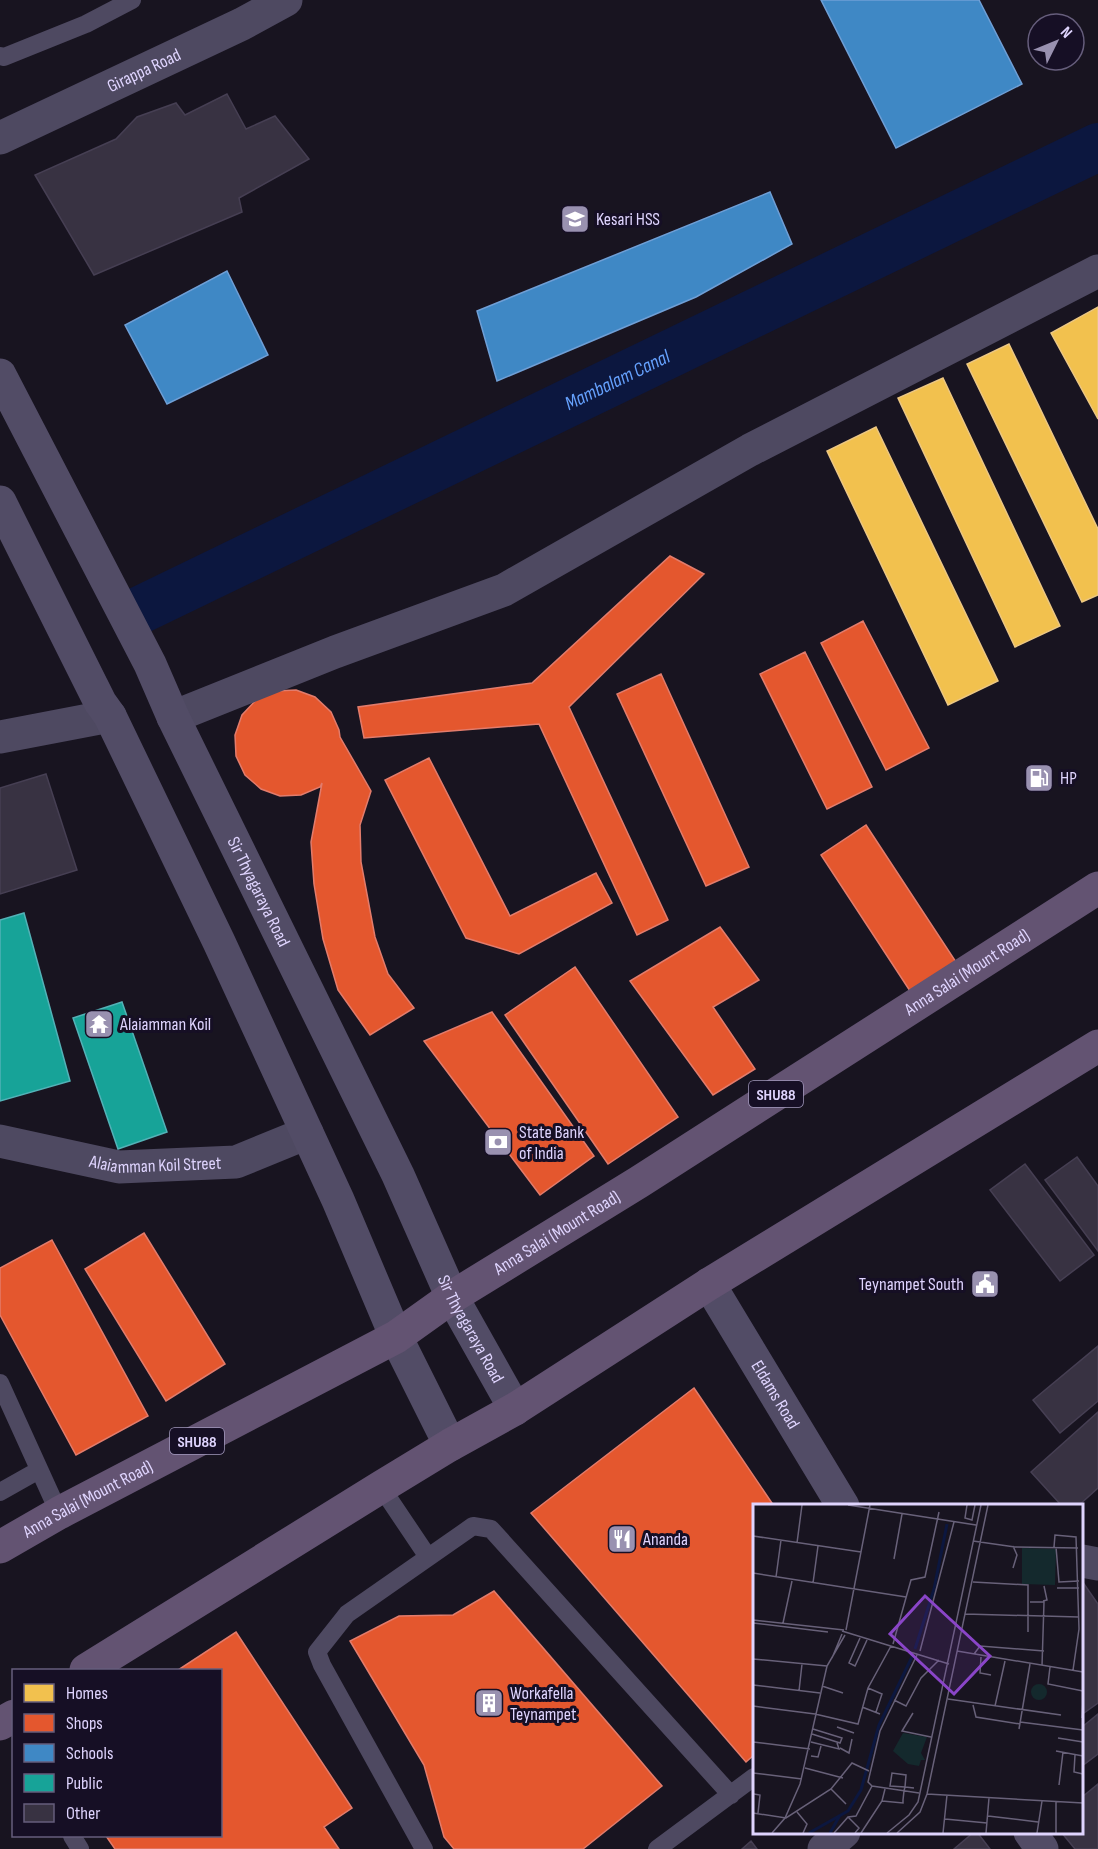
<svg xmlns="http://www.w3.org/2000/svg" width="1098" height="1849" font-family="'Sofia Sans Condensed',sans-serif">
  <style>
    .homes { fill: #f2c14e; stroke: #ecc783; stroke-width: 1.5 }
    .shops { fill: #e4572e; stroke: #e27c6c; stroke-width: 1.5 }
    .schools { fill: #3f88c5; stroke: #6f9fd6; stroke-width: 1.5 }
    .public { fill: #17a398; stroke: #53b2b7; stroke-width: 1.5 }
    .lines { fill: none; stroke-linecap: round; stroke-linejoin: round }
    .canal { stroke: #0c173f; stroke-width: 48 }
    .building { fill: #383242; stroke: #463f53; stroke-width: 1.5 }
    .service { stroke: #4e4961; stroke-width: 18 }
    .minor { stroke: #4e4961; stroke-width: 33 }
    .secondary { stroke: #524c66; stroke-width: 33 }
    .primary { stroke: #635372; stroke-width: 33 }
    .labels { text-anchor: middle; stroke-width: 6; stroke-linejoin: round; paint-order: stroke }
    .shield { fill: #160f25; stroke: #a399bd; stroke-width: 1.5 }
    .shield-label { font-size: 16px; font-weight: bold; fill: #dfd4fe }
    .street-label { font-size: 18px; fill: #dfd4fe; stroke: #160f25 }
    .poi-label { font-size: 18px; fill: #dfd4fe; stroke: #160f25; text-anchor: start }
    .water-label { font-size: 20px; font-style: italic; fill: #65a0fc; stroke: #160f25 }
    .inset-river { fill: none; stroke: #0c173f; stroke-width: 3 }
    .inset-road { fill: none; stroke: #686179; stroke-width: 1.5 }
    .view { fill: #8a45c8; fill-opacity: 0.15; stroke: #8a45c8; stroke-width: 3 }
    .inset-edge { fill: none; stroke: #dfd4fe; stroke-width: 3 }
  </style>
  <rect width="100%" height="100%" fill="#181420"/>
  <!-- homes -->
  <path class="homes" d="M1098 307V419L1051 333Z
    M1009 344 1098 529V595L1082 602 967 364Z
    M943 378 1060 626 1015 647 898 398Z
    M876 427 998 681 948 705 827 451Z"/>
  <!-- shops -->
  <path class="shops" d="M670 556 704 574 569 707 668 920 637 935 539 724 364 738 358 707 532 683Z
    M863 621 929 748 886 770 821 643Z
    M805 652 872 787 827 809 760 674Z
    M661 674 749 867 706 886 617 694Z
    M296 690 315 697 331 712 339 730 340 737 371 791 360 825 361 862 375 937 388 974 414 1008 370 1035 338 990 323 939 314 884 311 842 322 783 320 787 301 795 280 796 261 789 245 775 236 756 235 735 242 715 256 700 275 691Z
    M429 758 510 916 596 873 612 903 519 954 466 938 385 780Z
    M866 825 956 962 910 991 821 855Z
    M720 927 759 980 713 1007 755 1069 713 1095 630 981Z
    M575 967 678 1117 608 1164 505 1015Z
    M492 1012 594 1156 540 1195 424 1041Z
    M144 1233 225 1364 166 1401 85 1269Z
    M52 1240 148 1416 76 1455 0 1315V1268Z
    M694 1388 774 1506H754V1755L746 1762 531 1513Z
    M494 1591 662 1786 583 1849H454L444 1837 424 1765 350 1641 399 1616 453 1615Z
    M236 1632 352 1808 324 1827 339 1849H115L106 1836H220V1670H178Z"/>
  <!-- schools -->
  <path class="schools" d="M821 0H979L1022 84 896 148Z
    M770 192 792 244 696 297 497 381 477 311Z
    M227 271 268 355 167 404 125 325Z"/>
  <!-- public -->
  <path class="public" d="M24 913 70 1081 0 1101V920Z
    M122 1002 167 1132 118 1149 73 1018Z"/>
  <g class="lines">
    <!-- canal -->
    <path class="canal" id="s1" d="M138 611 1098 147"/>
  </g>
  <!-- building -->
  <path class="building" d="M227 94 246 129 275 116 309 159 239 198 242 212 94 275 35 175 116 139 137 117 176 103 185 115Z
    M46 774 77 870 0 894V788Z
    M1077 1157 1098 1186V1251L1045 1180Z
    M1025 1164 1094 1255 1060 1281 990 1190Z
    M1098 1346V1401L1060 1433 1033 1400Z
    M1098 1412V1488L1078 1506H1062L1031 1472Z
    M1082 1581 1098 1604V1703L1084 1713 1082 1709Z
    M1098 1714V1754L1082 1766V1727Z
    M1098 1784V1849H1075L1061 1832H1082V1797Z
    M974 1832H977L990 1849H954Z
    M751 1841 757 1849H742Z"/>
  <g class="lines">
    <!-- service -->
    <path class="service" d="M0 56 4 57 86 24 132 0
      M0 1383 59 1513
      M381 1487 428 1557
      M0 1492 39 1470
      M72 1836 80 1849
      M424 1849 322 1665 317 1652 347 1614 473 1526 491 1529 731 1795
      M657 1849 754 1777"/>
    <!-- minor -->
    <g class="minor">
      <path id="s2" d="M0 138 242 24 286 0"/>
      <path d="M173 717 335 652 504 590 750 450 1098 271"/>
      <path d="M0 737 110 716"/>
      <path id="s3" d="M0 1141 119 1167 236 1162 307 1133"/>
      <path d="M1082 1561 1098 1564"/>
      <path d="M824 1849 844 1832"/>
    </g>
    <!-- secondary -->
    <g class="secondary">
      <path id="s4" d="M0 375 150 664 173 717 398 1175 452 1297 515 1409"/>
      <path d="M0 502 100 702 110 716 219 942 338 1200 396 1337 450 1445"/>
      <path id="s5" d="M709 1284 843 1506"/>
      <path d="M1030 1832 1042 1849"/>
    </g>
    <!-- primary -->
    <g class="primary">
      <path id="s6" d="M0 1547 59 1513 396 1337 452 1297 639 1182 1098 888"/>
      <path d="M86 1670 381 1487 450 1445 515 1409 709 1284 1098 1046"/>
      <path d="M0 1724 14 1716"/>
    </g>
  </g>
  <!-- icons -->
  <defs>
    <g id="school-square" transform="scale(1.5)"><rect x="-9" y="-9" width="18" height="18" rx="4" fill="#9991b0" stroke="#160f25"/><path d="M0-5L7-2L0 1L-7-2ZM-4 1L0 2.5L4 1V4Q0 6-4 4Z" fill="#fff"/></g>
    <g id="fuel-square" transform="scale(1.5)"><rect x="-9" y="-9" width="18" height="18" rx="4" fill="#9991b0" stroke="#160f25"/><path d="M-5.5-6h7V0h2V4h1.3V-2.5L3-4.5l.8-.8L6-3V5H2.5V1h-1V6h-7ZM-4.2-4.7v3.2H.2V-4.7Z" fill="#fff"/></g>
    <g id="temple-square" transform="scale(1.5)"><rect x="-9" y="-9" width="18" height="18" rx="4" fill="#9991b0" stroke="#160f25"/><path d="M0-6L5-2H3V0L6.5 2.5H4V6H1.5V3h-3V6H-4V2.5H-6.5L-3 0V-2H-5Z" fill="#fff"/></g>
    <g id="bank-square" transform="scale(1.5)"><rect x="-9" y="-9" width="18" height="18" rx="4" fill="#9991b0" stroke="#160f25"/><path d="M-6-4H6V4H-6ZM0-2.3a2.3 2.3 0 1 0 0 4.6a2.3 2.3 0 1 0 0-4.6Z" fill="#fff"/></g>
    <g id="civic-square" transform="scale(1.5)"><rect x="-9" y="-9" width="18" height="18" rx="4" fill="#9991b0" stroke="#160f25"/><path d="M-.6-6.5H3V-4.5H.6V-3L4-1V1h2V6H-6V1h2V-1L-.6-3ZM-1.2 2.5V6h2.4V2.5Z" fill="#fff"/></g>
    <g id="restaurant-square" transform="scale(1.5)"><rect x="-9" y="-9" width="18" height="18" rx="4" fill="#9991b0" stroke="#160f25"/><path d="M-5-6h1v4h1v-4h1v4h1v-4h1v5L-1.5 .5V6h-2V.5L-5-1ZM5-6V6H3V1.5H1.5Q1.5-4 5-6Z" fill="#fff"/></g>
    <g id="building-square" transform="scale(1.5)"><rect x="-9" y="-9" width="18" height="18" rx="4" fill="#9991b0" stroke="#160f25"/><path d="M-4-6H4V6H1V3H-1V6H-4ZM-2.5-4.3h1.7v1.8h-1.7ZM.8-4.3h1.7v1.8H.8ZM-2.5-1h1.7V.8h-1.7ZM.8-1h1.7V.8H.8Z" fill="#fff"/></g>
  </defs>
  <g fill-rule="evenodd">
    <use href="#school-square" x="575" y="219"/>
    <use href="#fuel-square" x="1039" y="778"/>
    <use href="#temple-square" x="99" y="1024"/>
    <use href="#bank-square" x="498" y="1142"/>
    <use href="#civic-square" x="985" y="1284"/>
    <use href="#restaurant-square" x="622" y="1539"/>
    <use href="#building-square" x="489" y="1703"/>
  </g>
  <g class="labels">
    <!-- shield labels -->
    <g class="shield">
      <rect x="749" y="1081" width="54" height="26" rx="4.5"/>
      <rect x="170" y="1428" width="54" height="26" rx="4.5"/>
    </g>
    <g class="shield-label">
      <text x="776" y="1100">SHU88</text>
      <text x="197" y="1447">SHU88</text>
    </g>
    <!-- street labels -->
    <g class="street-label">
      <text dy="6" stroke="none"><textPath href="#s2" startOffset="159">Girappa Road</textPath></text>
      <text dy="6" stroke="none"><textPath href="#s4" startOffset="578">Sir Thyagaraya Road</textPath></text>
      <text dy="6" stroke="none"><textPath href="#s6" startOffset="1126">Anna Salai (Mount Road)</textPath></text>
      <text dy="6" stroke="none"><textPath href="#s3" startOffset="158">Alaiamman Koil Street</textPath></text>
      <text dy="6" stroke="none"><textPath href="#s6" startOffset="640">Anna Salai (Mount Road)</textPath></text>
      <text dy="6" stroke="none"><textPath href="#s4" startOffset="1064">Sir Thyagaraya Road</textPath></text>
      <text dy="6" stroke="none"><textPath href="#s5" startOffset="129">Eldams Road</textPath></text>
      <text dy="6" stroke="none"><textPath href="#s6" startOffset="100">Anna Salai (Mount Road)</textPath></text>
    </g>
    <!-- poi labels -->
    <g class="poi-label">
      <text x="596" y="225">Kesari HSS</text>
      <text x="1060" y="784">HP</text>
      <text x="120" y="1030">Alaiamman Koil</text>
      <text x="519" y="1138">State Bank<tspan x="519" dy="21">of India</tspan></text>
      <text x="964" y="1290" text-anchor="end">Teynampet South</text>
      <text x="643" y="1545">Ananda</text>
      <text x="510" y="1699">Workafella<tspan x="510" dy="21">Teynampet</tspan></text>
    </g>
    <!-- water labels -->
    <g class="water-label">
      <text dy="7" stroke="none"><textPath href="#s1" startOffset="532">Mambalam Canal</textPath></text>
    </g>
  </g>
  <!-- overview -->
  <g transform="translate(753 1504)">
    <rect width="330" height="330" fill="#181420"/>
    <path d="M269 44 303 45 302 81 269 80ZM278 188a8 8 0 1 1 16 0a8 8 0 1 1-16 0ZM150 229 174 233 168 249 172 256H168L166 262 155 260 140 247Z" fill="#14292d"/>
    <path class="inset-river" d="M162 145 181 85 194 20M56 329 95 307 108 286 126 221 159 153M77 329 87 311"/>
    <path class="inset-road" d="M95 1 223 21M214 1 212 14 219 16 222 1M0 32 108 48M220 37 262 43 325 44M44 39 49 1M260 42 264 51 260 64M301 43 302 31 323 33 326 125 320 166M303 43 306 78 326 77M141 55 149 10M0 69 153 93M23 73 28 36M220 78 275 81V128M60 79 65 42M304 84H326M290 97 294 96 291 82M277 98H291L289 162M212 110 326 113M0 116 91 126M0 119 75 128M30 119 39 77M93 126 117 1M89 127 196 160M107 134 96 159 102 162 114 136M140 140 158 76 172 73 186 8M167 147 201 18M204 147 330 168M221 150 227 142 291 147M228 153 227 169 238 171M79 154 89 130M0 155 74 162M297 163 295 180 330 187M0 181 67 189M69 182 90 189M115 184 129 190 123 208M46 187 49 160M195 195 308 211M141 196 153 202 168 174 186 156M220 201 223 213 267 220M0 202 62 210 105 220 115 184 138 142M242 202 252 157M109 203 127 210M160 209 149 227 178 233M329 214 330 196M267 218 330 226M84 223 101 229M266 225 277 160M59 230 87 239 89 234 60 225M305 234 330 238M0 238 57 245M58 238 86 245 84 239M87 244 96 249 99 235M303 247 330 252M322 251 321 268 330 270M58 252 65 253 68 242M52 264 90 274M0 269 49 275M306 281 310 248M119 282 115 278 127 227 164 151M119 282 166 289M78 285 93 300M1 290 7 291 5 309M174 290 330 299M129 297 150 299V296L151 287 152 283 153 271 139 269 137 282 152 283 161 284M303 298V329M44 308 54 320 50 329M0 309 33 314 78 285 99 259 116 267M235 312 285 318M95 313 106 324 102 329M192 315 234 319M19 329 32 314 47 280 74 162 92 131M81 329 95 313 103 312 119 282M108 329 129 297 132 285M134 329 156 311 165 298 228 1M144 329 167 308 174 290 235 1M190 329 194 291M233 329 236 294M284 329 289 297"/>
    <path class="view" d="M172 92 237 152 201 190 137 130Z"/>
    <rect width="330" height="330" class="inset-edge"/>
  </g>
  <!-- legend -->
  <rect x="12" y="1669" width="210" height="168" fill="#160f25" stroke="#665e7c" stroke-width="1.5"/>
  <rect x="24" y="1684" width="30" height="18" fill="#f2c14e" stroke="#665e7c" stroke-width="1.5"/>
  <text x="66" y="1699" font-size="18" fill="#dfd4fe">Homes</text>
  <rect x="24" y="1714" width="30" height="18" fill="#e4572e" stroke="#665e7c" stroke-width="1.5"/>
  <text x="66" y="1729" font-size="18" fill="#dfd4fe">Shops</text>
  <rect x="24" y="1744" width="30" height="18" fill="#3f88c5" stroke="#665e7c" stroke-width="1.5"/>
  <text x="66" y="1759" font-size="18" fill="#dfd4fe">Schools</text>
  <rect x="24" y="1774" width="30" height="18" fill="#17a398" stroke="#665e7c" stroke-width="1.5"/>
  <text x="66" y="1789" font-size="18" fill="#dfd4fe">Public</text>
  <rect x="24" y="1804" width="30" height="18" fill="#383242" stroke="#665e7c" stroke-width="1.5"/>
  <text x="66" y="1819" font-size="18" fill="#dfd4fe">Other</text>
  <!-- north arrow -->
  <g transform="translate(1056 42) rotate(47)"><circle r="28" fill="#160f25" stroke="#665e7c" stroke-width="1.5"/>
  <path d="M0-4.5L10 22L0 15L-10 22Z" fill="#9991b0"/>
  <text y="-9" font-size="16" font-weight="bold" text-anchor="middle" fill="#dfd4fe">N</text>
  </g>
</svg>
